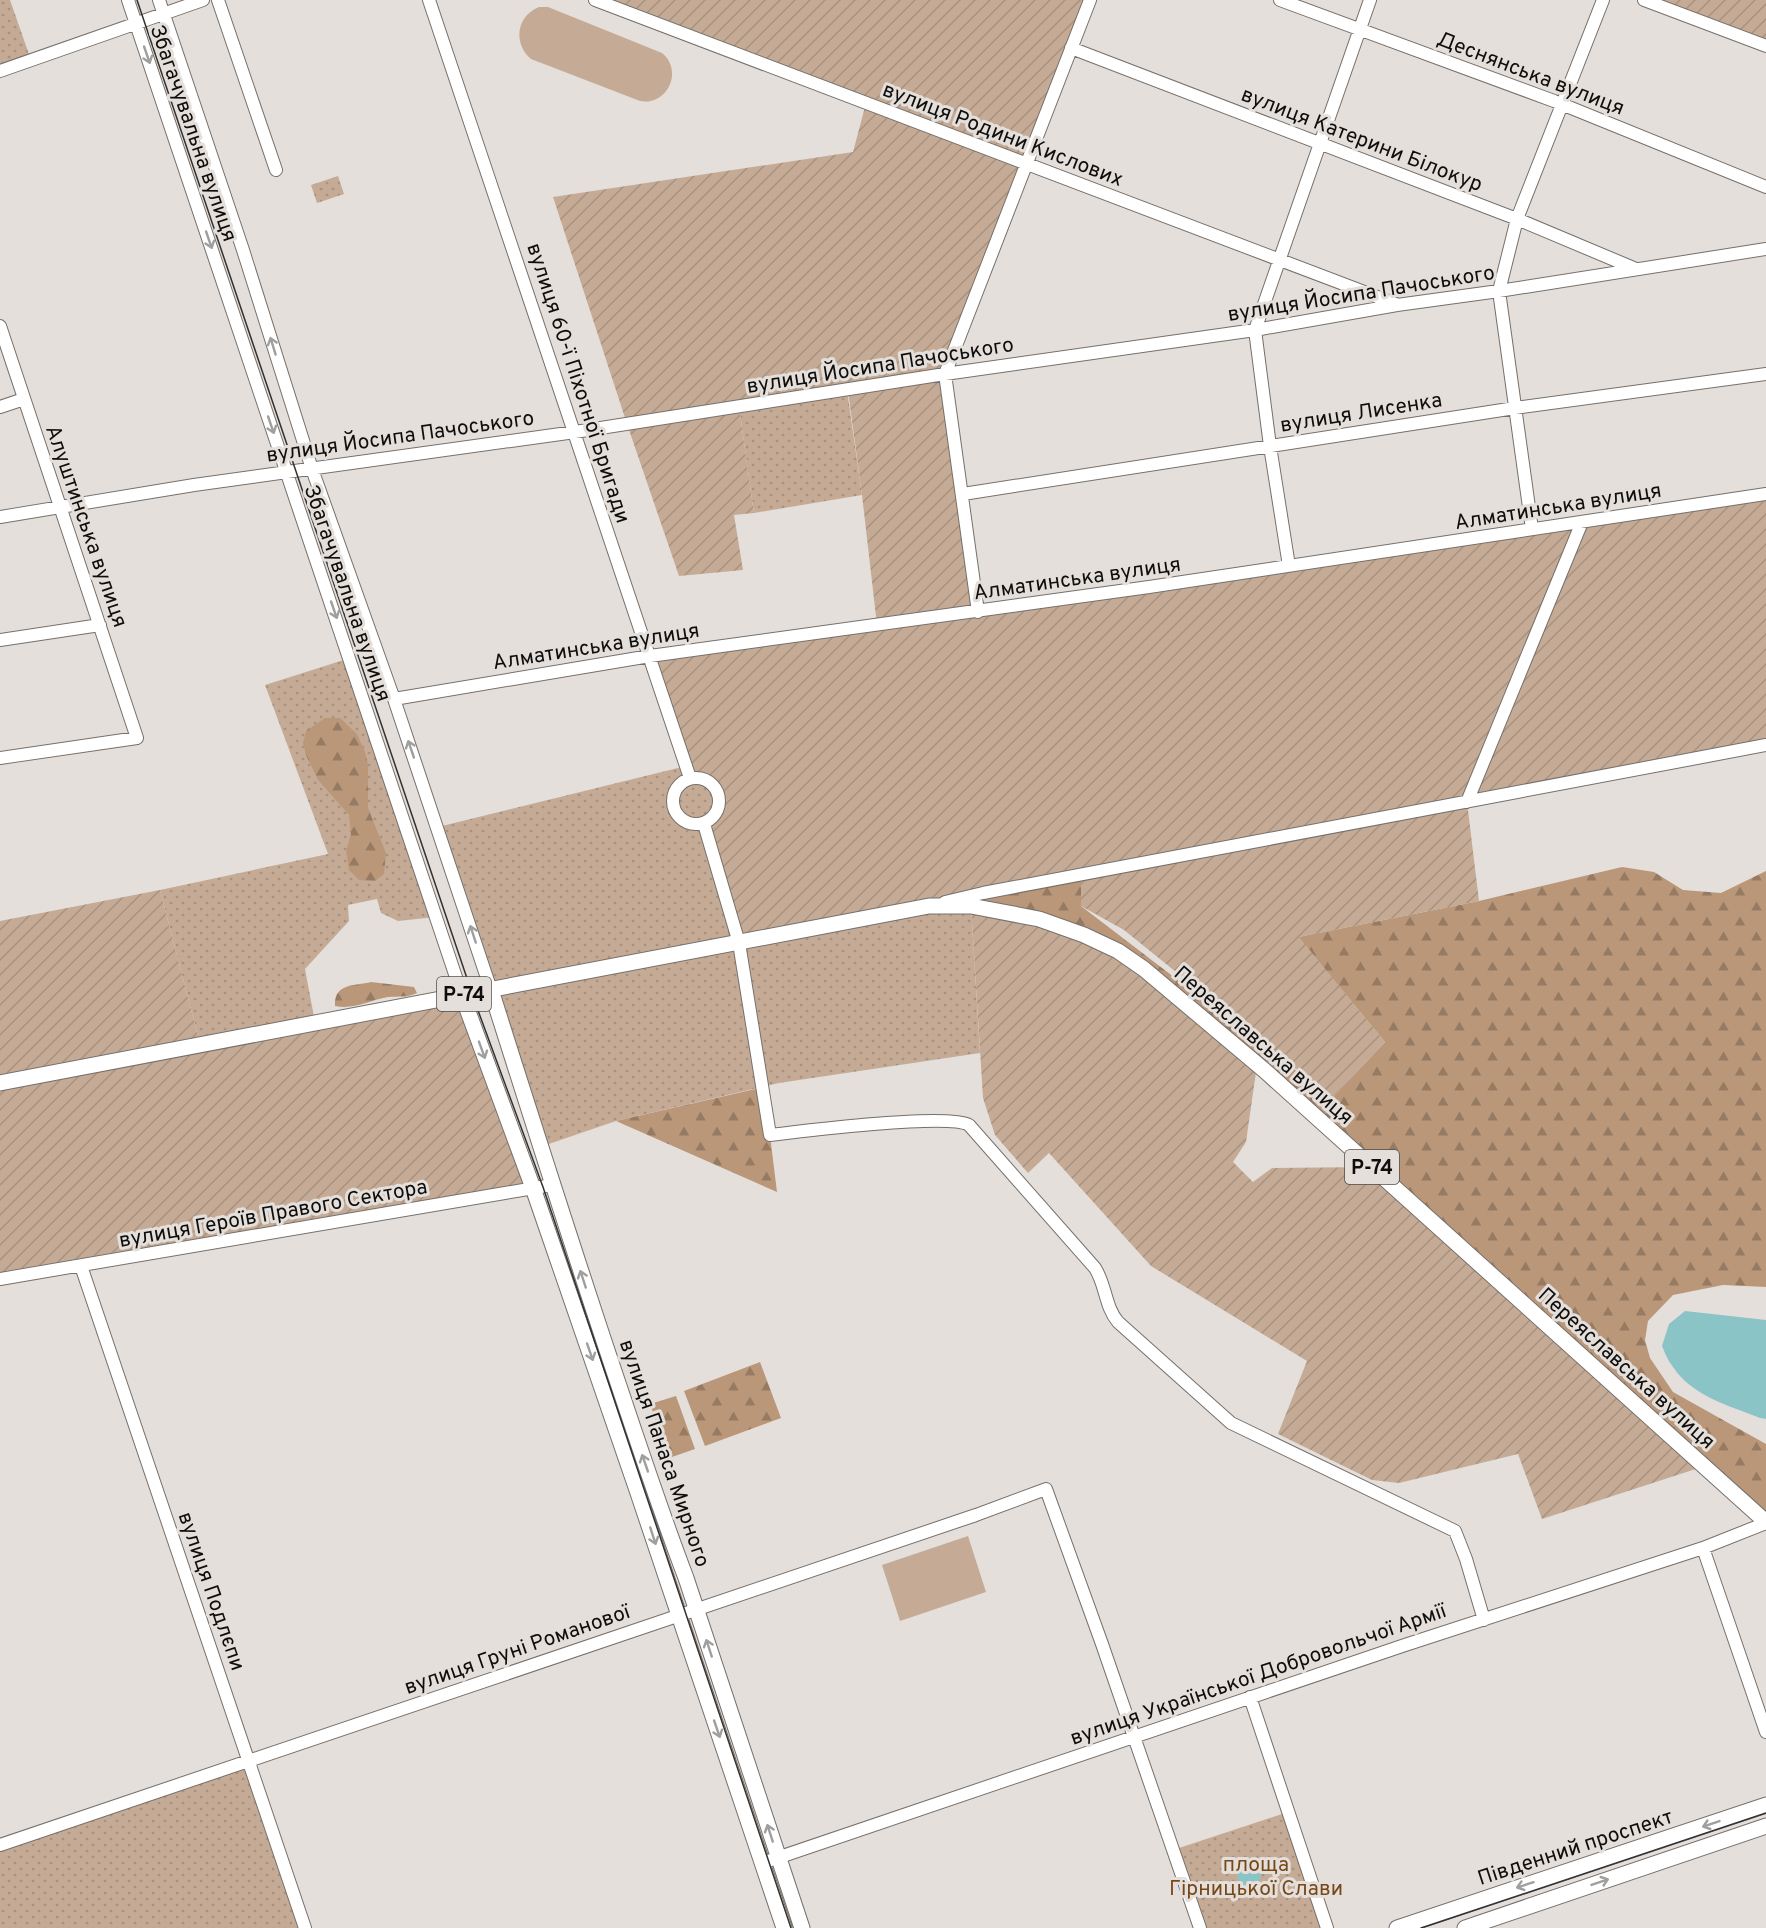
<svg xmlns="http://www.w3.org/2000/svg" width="1766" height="1928" font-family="Overpass,sans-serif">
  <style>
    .grass { fill: url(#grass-dots) }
    .forest { fill: url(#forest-firs) }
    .garden { fill: url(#garden-furrows) }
    .pitch { fill: #c5ab95 }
    .water { fill: #8bc4c6 }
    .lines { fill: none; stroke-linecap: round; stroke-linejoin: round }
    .minor-casing { stroke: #75706c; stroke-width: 14 }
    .major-casing { stroke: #75706c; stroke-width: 17 }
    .minor { stroke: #fff; stroke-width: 12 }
    .major { stroke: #fff; stroke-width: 15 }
    .tram { stroke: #33312f; stroke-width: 1.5 }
    .oneway { stroke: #9f9f9e }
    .labels { text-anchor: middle; stroke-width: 6; stroke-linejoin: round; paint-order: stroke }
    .shield { fill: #e4dfdb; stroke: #4f4d4a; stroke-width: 1.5 }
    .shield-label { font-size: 20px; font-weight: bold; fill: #0f0e0c }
    .street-label { font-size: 21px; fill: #0f0e0c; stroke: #e4dfdb }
    .park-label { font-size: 21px; fill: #784918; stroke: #e4dfdb }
  </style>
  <defs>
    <pattern id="grass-dots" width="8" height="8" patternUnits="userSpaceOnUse" patternTransform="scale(1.5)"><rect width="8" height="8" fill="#c5ab95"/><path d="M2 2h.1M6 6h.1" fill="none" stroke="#a8927f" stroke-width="1.8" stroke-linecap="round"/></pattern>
    <pattern id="forest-firs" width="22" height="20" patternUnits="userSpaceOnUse" patternTransform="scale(1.5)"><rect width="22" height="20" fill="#ba9779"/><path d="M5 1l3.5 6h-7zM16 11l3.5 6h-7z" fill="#967a62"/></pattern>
    <pattern id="garden-furrows" width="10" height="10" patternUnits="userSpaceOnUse" patternTransform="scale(1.5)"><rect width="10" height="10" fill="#c5ab95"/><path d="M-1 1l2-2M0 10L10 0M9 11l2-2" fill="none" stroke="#a8927f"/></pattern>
  </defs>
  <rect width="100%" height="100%" fill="#e4dfdb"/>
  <!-- grass -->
  <path class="grass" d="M0 0H10L31 60 0 71Z
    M338 176 344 194 317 203 311 185Z
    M847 390 862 495 754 513 739 407Z
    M350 658 436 917 398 921 381 913 377 899 348 905 349 921 305 969 315 1022 200 1044 160 890 328 854 265 685Z
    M686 766 695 778C719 779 727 805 709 821L971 906 980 1053 779 1083 616 1121 540 1147 438 827Z
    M249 1760 305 1928H0V1845Z
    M1288 1812 1327 1928H1200L1173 1850Z"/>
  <!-- forest -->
  <path class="forest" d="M325 718H340L357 734 365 752 368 764V808L386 853 384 874 375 881 359 880 349 870 346 851 351 834 349 815 318 780 306 755 303 743 306 731Z
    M1622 867 1654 872 1683 890 1721 893 1766 871V1287L1723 1285 1673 1295 1648 1321 1645 1340 1650 1358 1673 1392 1766 1444V1522L1264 1070 971 906 983 893 1081 874V906L1332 1098 1385 1042 1298 937 1479 901Z
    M371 982 414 987 417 993C407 998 399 996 388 997 370 1000 354 1010 335 1006 334 983 354 986 371 982Z
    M764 1087 777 1192 616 1121Z
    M760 1362 781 1418 705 1446 684 1391Z
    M676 1396 695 1449 669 1458 650 1404Z"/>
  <!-- garden -->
  <path class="garden" d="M595 0H1090L945 374 978 612 1766 494V745L1467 802 1479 901 1299 937 1385 1042 1332 1098 1124 930 1081 906V875L739 943 704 824C728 812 722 779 695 778L650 656 877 625 862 495 848 391 739 407 754 513 734 515 743 570 679 576 627 424 553 197 853 152 866 103Z
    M1644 0H1766V46Z
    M160 890 200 1044 462 995 533 1188 0 1279V921Z
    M971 906 1039 919 1118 951 1257 1065 1246 1142 1233 1162 1253 1182 1272 1168 1371 1167 1705 1466 1542 1519 1518 1454 1399 1483 1372 1480 1278 1434 1307 1361 1151 1266 1049 1153 1028 1173 995 1135 983 1098Z"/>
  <!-- pitch -->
  <path class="pitch" d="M539 7H548L662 53C684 71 667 106 640 101L531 59C513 44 516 16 539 7Z
    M968 1536 986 1592 900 1621 882 1565Z"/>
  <!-- water -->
  <path class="water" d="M1685 1311 1766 1320V1419L1760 1418C1730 1406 1692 1396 1673 1367 1668 1361 1665 1353 1662 1346L1669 1324Z
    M1237 1874a12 12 0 1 1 24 0a12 12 0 1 1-24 0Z"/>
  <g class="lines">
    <!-- minor casing -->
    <g class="minor-casing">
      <path id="minor" d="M128 0 462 995
        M159 0 243 250 312 469 394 699 491 990
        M218 0 276 170
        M429 0 690 778
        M595 0 1396 304
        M1280 0 1554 101 1766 187
        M1644 0 1766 46
        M1071 48 1517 219 1636 269
        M0 71 203 0
        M0 326 137 738 0 758
        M0 407 24 399
        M963 494 1515 408 1766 374
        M0 517 194 485 575 432 945 374 1255 330 1397 305 1499 291 1766 249
        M1532 529 1499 291 1517 219 1603 0
        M1289 566 1270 446 1255 330 1370 0
        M978 612 945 374 1090 0
        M0 640 100 625
        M394 699 650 656 1149 587 1766 494
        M673 801a23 23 0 1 1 46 0a23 23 0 1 1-46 0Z
        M1467 802 1582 522
        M704 824 739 943 770 1135C802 1131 948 1113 969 1125L1095 1268C1106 1285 1105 1307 1118 1322L1231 1423 1455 1531 1466 1559 1484 1620
        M945 902 983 893 1766 745
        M81 1266 305 1928
        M0 1279 552 1185
        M1703 1548 1766 1732
        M1250 1697 1327 1928
        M0 1845 976 1515 1046 1489 1102 1644 1200 1928
        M762 1863 1405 1645 1703 1548 1766 1523"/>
    </g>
    <!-- major casing -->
    <g class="major-casing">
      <path id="major" d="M491 990C533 1123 575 1256 620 1389 641 1452 662 1515 686 1578L802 1928
        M462 995 533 1188 637 1490 784 1928
        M0 1083C309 1023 619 966 929 906H971L1039 919 1084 935 1118 951 1144 969 1264 1070 1766 1522
        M1397 1928 1766 1805
        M1465 1928 1766 1826"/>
    </g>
    <!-- minor -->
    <use href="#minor" class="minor"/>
    <!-- major -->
    <use href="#major" class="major"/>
    <!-- tram -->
    <path class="tram" d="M137 0 476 1005 543 1187 791 1928
      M1421 1928 1766 1813"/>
  </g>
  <!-- one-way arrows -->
  <defs><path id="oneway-shaft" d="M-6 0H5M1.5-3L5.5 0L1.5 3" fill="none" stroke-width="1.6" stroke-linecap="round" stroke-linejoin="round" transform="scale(1.5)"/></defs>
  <g class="oneway">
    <use href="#oneway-shaft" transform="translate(147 55) rotate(71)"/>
    <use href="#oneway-shaft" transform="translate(209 240) rotate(71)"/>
    <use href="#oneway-shaft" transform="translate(273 346) rotate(-107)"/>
    <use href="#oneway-shaft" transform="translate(271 425) rotate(71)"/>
    <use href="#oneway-shaft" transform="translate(334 610) rotate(71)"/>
    <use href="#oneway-shaft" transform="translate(411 749) rotate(-109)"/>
    <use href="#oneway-shaft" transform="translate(473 934) rotate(-108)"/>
    <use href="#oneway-shaft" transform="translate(482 1050) rotate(70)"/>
    <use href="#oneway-shaft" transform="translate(583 1279) rotate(-108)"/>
    <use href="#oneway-shaft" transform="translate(590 1352) rotate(71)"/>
    <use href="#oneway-shaft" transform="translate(645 1463) rotate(-109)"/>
    <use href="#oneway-shaft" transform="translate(653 1536) rotate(72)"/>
    <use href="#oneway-shaft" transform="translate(709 1648) rotate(-108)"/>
    <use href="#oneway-shaft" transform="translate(717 1729) rotate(71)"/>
    <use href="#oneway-shaft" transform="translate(1711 1824) rotate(161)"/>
    <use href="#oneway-shaft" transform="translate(770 1833) rotate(-108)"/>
    <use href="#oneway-shaft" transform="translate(1600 1882) rotate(-19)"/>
    <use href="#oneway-shaft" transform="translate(1525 1885) rotate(162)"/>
  </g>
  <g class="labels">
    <!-- shield labels -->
    <g class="shield">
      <rect x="437" y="977" width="54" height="34" rx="4.5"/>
      <rect x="1345" y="1150" width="54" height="34" rx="4.5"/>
    </g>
    <g class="shield-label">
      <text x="464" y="1001">Р-74</text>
      <text x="1372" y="1174">Р-74</text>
    </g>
    <!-- street labels -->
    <g class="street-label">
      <text transform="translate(1531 73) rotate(21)" y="7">Деснянська вулиця</text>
      <text transform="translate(194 133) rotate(71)" y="7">Збагачувальна вулиця</text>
      <text transform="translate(1003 134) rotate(21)" y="7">вулиця Родини Кислових</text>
      <text transform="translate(1362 139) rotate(21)" y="7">вулиця Катерини Білокур</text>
      <text transform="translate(1361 293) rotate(-9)" y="7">вулиця Йосипа Пачоського</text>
      <text transform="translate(880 365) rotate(-9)" y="7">вулиця Йосипа Пачоського</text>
      <text transform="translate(579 383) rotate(72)" y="7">вулиця 60-ї Піхотної Бригади</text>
      <text transform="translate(1361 412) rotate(-9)" y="7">вулиця Лисенка</text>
      <text transform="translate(400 436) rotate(-8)" y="7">вулиця Йосипа Пачоського</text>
      <text transform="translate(1558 506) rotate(-9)" y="7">Алматинська вулиця</text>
      <text transform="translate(87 526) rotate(71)" y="7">Алуштинська вулиця</text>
      <text transform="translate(1077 578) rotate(-8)" y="7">Алматинська вулиця</text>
      <text transform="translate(348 593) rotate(71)" y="7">Збагачувальна вулиця</text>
      <text transform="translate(596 646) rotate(-9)" y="7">Алматинська вулиця</text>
      <text transform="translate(1264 1045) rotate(41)" y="7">Переяславська вулиця</text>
      <text transform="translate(273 1213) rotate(-10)" y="7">вулиця Героїв Правого Сектора</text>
      <text transform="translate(1627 1368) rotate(42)" y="7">Переяславська вулиця</text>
      <text transform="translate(665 1453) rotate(71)" y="7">вулиця Панаса Мирного</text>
      <text transform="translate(212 1591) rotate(71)" y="7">вулиця Подлєпи</text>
      <text transform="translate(517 1649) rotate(-19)" y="7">вулиця Груні Романової</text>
      <text transform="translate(1258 1674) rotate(-19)" y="7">вулиця Української Добровольчої Армії</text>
      <text transform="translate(1575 1847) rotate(-18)" y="7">Південний проспект</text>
    </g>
    <!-- park labels -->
    <g class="park-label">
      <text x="1256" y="1871">площа<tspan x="1256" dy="24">Гірницької Слави</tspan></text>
    </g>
  </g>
</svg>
